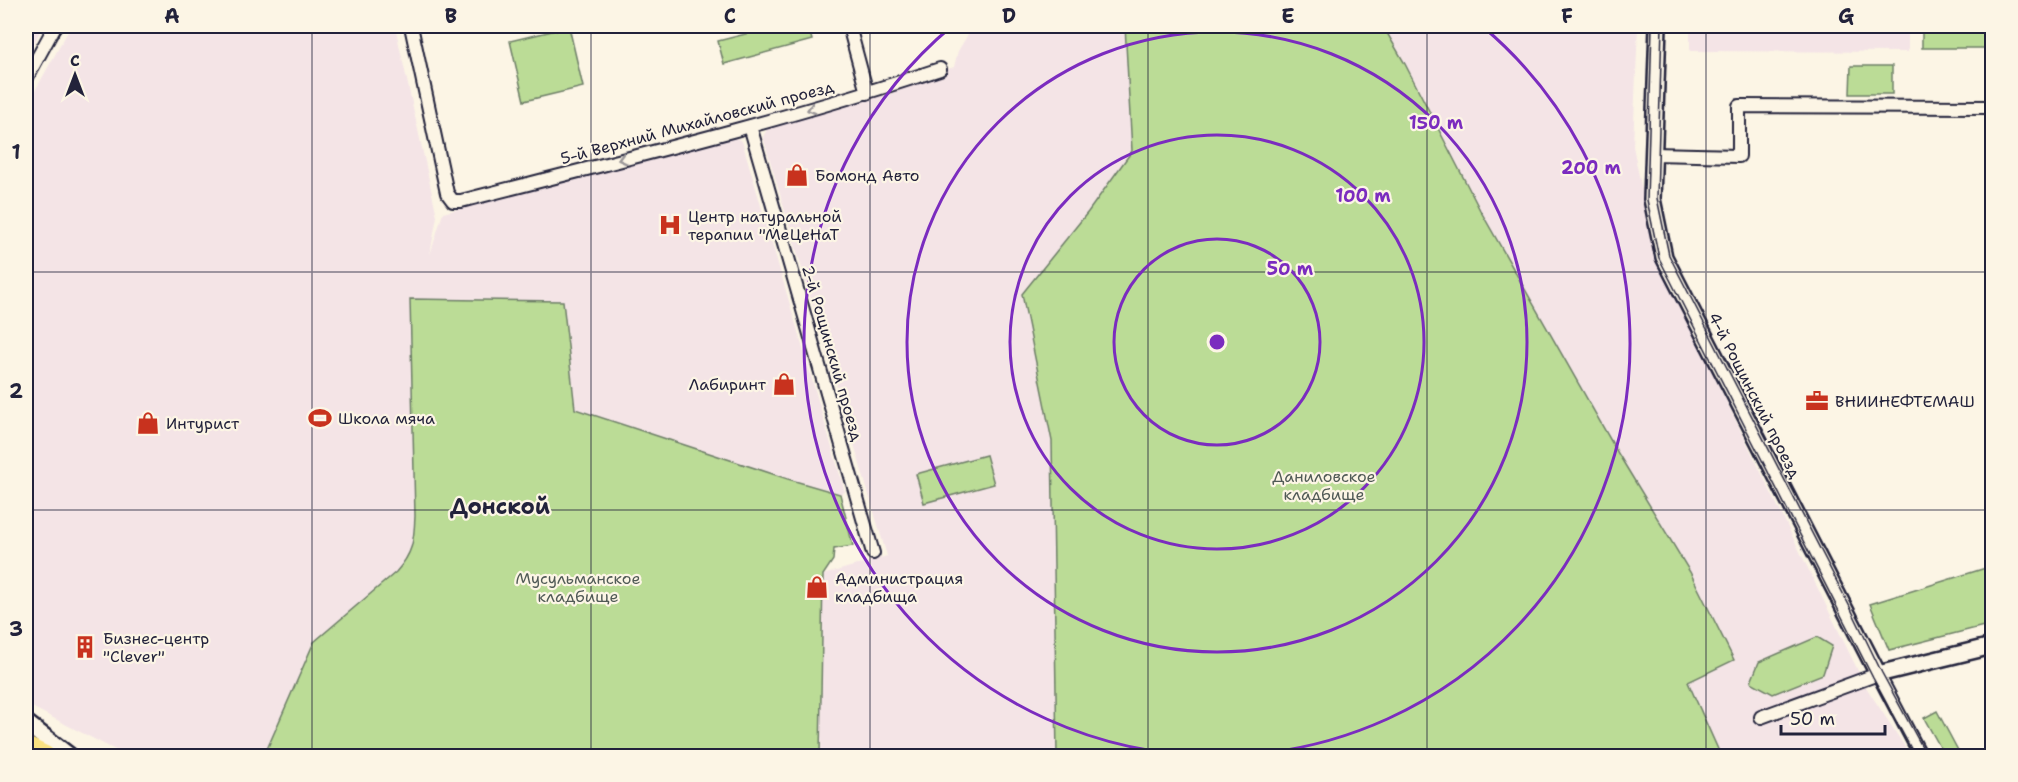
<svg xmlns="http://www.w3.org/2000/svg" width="2018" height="782" font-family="'Shantell Sans',sans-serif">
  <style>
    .built { fill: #f4e4e6 }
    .green { fill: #bbdc96; stroke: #6e7f68; stroke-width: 1.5 }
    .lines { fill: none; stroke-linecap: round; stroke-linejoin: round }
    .minor-casing { stroke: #22223b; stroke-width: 16 }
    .tertiary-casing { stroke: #22223b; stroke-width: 20 }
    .secondary-casing { stroke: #22223b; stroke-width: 21 }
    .primary-casing { stroke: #22223b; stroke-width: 24 }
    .minor { stroke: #fcf5e5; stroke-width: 12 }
    .tertiary { stroke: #fcf5e5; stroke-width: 15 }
    .secondary { stroke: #fcf5e5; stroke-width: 16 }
    .primary { stroke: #f9e181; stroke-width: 20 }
    .tram { stroke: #22223b; stroke-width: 1.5 }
    .oneway { stroke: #9a9698 }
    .grid { fill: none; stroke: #22223b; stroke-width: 1.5; stroke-opacity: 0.55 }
    .ring { fill: none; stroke: #7b2cbf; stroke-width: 3 }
    .labels { text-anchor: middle; stroke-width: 4.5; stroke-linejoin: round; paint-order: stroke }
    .street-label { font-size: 16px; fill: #22223b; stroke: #fcf5e5 }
    .poi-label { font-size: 16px; fill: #22223b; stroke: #fcf5e5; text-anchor: start }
    .park-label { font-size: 16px; fill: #505a56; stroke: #fcf5e5 }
    .district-label { font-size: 22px; font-weight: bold; fill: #22223b; stroke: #fcf5e5 }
    .centre { fill: #7b2cbf; stroke: #fcf5e5; stroke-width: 3 }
    .ring-label { font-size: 18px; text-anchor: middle; font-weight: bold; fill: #7b2cbf; stroke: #fcf5e5; stroke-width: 4.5; stroke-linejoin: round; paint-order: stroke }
    .neatline { fill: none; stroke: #22223b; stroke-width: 2 }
    .grid-label { font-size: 20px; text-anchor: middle; font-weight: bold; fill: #22223b }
  </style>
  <rect width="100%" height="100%" fill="#fcf5e5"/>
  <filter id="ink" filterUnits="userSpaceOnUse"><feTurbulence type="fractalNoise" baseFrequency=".0167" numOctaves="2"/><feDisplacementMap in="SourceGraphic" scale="12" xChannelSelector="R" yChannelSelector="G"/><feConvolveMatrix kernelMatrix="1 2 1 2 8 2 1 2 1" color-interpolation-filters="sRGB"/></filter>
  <g filter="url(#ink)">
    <!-- built -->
    <path class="built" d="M26 26H43L26 58Z
      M71 26H395L437 216 430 255 443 213 734 137 742 141 845 492 840 494 788 479 575 409 410 300 415 516 414 542 408 559 396 572 314 642 264 756H127L26 704V107Z
      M990 26H1125L1132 151 1088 212 1022 294 1052 441 1057 756H820L823 575 887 556 763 137 768 127 954 67 958 51 970 31Z
      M1383 26H1638L1633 146 1655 255 1866 687 1911 756H1721L1688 681 1734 660 1690 572 1619 455 1480 210 1404 62Z
      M1690 26H1908V52L1690 51Z"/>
    <!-- green -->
    <path class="green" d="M777 26H808L812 40 724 64 718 41Z
      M1125 26H1383L1404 62 1480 210 1619 455 1690 572 1734 660 1688 682 1721 756H1057L1052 441 1022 294 1088 212 1132 151Z
      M1922 26H1992V48H1922Z
      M569 27 583 87 524 101 510 41Z
      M1851 66H1892V94H1850Z
      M410 299 563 301 575 409 788 479 840 494 853 546 834 549 833 560 823 575 820 756H264L314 642 396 572C413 553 414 541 415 516Z
      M986 455 994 484 924 503 916 474Z
      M1992 566V624L1889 650 1870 604Z
      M1817 637 1832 646 1823 674 1773 694 1751 682 1759 662Z
      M1937 711 1961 756H1945L1924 718Z"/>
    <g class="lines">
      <!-- minor casing -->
      <g class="minor-casing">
        <path id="minor" d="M411 26 447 193 453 201H461C622 160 783 121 940 69
          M849 26 867 93
          M26 79 55 26
          M750 126 873 553
          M1653 154 1739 156V106L1992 107
          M1761 717 1878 674 1921 756"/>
      </g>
      <!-- tertiary casing -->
      <g class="tertiary-casing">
        <path id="tertiary" d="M1658 26 1652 199 1664 257 1878 674 1992 646"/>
      </g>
      <!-- secondary casing -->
      <g class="secondary-casing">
        <path id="secondary" d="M26 723 69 756"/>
      </g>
      <!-- primary casing -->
      <g class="primary-casing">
        <path id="primary" d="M26 747 45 756"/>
      </g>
      <!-- minor -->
      <use href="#minor" class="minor"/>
      <!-- tertiary -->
      <use href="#tertiary" class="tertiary"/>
      <!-- secondary -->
      <use href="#secondary" class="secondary"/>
      <!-- primary -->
      <use href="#primary" class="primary"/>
      <!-- tram -->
      <path class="tram" d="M1652 26 1647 200 1659 258 1873 678 1915 756
        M1662 26 1657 198 1669 255 1851 609 1882 673 1927 756"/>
    </g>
    <!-- one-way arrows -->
    <defs><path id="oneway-chevron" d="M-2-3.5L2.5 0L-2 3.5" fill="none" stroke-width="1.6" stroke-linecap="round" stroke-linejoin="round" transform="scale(1.5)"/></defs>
    <g class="oneway">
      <use href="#oneway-chevron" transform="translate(811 109) rotate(164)"/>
      <use href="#oneway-chevron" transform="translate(622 159) rotate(165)"/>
    </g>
  </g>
  <!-- grid -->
  <path class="grid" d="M312 26V756M591 26V756M870 26V756M1148 26V756M1427 26V756M1706 26V756M26 272H1992M26 510H1992"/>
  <!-- distance rings -->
  <g class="ring">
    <circle cx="1217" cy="342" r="103"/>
    <circle cx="1217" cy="342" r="207"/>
    <circle cx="1217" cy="342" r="310"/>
    <path d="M1482 26A413 413 0 1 1 952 26"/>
  </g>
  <!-- icons -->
  <defs>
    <g id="shop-bare" transform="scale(1.8)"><path d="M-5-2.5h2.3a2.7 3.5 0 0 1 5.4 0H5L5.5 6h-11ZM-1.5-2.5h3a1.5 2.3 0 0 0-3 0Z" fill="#c8321e" stroke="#fcf5e5" stroke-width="2.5" paint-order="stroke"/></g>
    <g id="hospital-bare" transform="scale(1.8)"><path d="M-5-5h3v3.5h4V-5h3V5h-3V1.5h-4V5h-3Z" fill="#c8321e" stroke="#fcf5e5" stroke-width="2.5" paint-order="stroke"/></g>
    <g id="office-bare" transform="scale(1.8)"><path d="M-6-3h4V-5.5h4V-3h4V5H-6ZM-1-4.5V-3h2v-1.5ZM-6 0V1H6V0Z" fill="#c8321e" stroke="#fcf5e5" stroke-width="2.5" paint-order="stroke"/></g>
    <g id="stadium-bare" transform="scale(1.8)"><path d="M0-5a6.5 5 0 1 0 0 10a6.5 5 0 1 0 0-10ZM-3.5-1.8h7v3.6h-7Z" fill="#c8321e" stroke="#fcf5e5" stroke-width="2.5" paint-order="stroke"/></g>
    <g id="building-bare" transform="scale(1.8)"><path d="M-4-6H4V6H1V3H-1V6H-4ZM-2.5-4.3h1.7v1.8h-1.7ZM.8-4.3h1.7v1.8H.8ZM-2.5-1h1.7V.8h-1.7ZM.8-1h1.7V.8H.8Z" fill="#c8321e" stroke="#fcf5e5" stroke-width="2.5" paint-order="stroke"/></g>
  </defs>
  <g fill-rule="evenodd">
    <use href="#shop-bare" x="797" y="175"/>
    <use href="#hospital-bare" x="670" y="225"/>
    <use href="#shop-bare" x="784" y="384"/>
    <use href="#office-bare" x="1817" y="401"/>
    <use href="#stadium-bare" x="320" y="418"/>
    <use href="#shop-bare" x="148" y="423"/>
    <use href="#shop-bare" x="817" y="587"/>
    <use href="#building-bare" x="85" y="647"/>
  </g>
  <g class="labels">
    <!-- street labels -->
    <g class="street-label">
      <text transform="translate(697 122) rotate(-15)" y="6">5-й Верхний Михайловский проезд</text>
      <text transform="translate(833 353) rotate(74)" y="6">2-й Рощинский проезд</text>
      <text transform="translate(1755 395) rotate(63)" y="6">4-й Рощинский проезд</text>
    </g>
    <!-- poi labels -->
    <g class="poi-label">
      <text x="815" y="181">Бомонд Авто</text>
      <text x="688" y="222">Центр натуральной<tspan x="688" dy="18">терапии "МеЦеНаТ</tspan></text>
      <text x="766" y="390" text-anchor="end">Лабиринт</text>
      <text x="1835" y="407">ВНИИНЕФТЕМАШ</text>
      <text x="338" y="424">Школа мяча</text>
      <text x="166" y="429">Интурист</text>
      <text x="835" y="584">Администрация<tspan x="835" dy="18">кладбища</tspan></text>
      <text x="103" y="644">Бизнес-центр<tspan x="103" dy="18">"Clever"</tspan></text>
    </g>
    <!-- park labels -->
    <g class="park-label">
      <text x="1324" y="482">Даниловское<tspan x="1324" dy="18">кладбище</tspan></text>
      <text x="578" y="584">Мусульманское<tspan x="578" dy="18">кладбище</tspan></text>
    </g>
    <!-- district labels -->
    <g class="district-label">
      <text x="500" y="514">Донской</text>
    </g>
  </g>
  <circle cx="1217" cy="342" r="9" class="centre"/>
  <g class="ring-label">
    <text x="1436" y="129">150 m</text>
    <text x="1591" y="174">200 m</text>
    <text x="1363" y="202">100 m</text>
    <text x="1290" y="275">50 m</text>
  </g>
  <!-- margin -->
  <rect width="2018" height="782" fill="none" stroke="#fcf5e5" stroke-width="66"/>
  <!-- north arrow -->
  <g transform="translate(75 75)" stroke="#fcf5e5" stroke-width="4.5" paint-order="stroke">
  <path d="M0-4.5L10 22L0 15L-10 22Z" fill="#22223b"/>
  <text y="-9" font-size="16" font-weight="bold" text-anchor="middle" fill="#22223b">С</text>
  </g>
  <!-- scale -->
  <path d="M1781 725v9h104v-9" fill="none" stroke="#22223b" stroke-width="3"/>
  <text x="1790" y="725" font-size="18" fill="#22223b" stroke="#fcf5e5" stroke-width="4.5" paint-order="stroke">50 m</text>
  <rect x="33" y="33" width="1952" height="716" class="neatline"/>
  <g class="grid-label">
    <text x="172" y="23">A</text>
    <text x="451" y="23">B</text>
    <text x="730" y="23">C</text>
    <text x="1009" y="23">D</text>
    <text x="1288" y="23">E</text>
    <text x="1567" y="23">F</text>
    <text x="1846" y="23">G</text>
    <text x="16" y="159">1</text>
    <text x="16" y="398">2</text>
    <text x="16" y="636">3</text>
  </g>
</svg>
